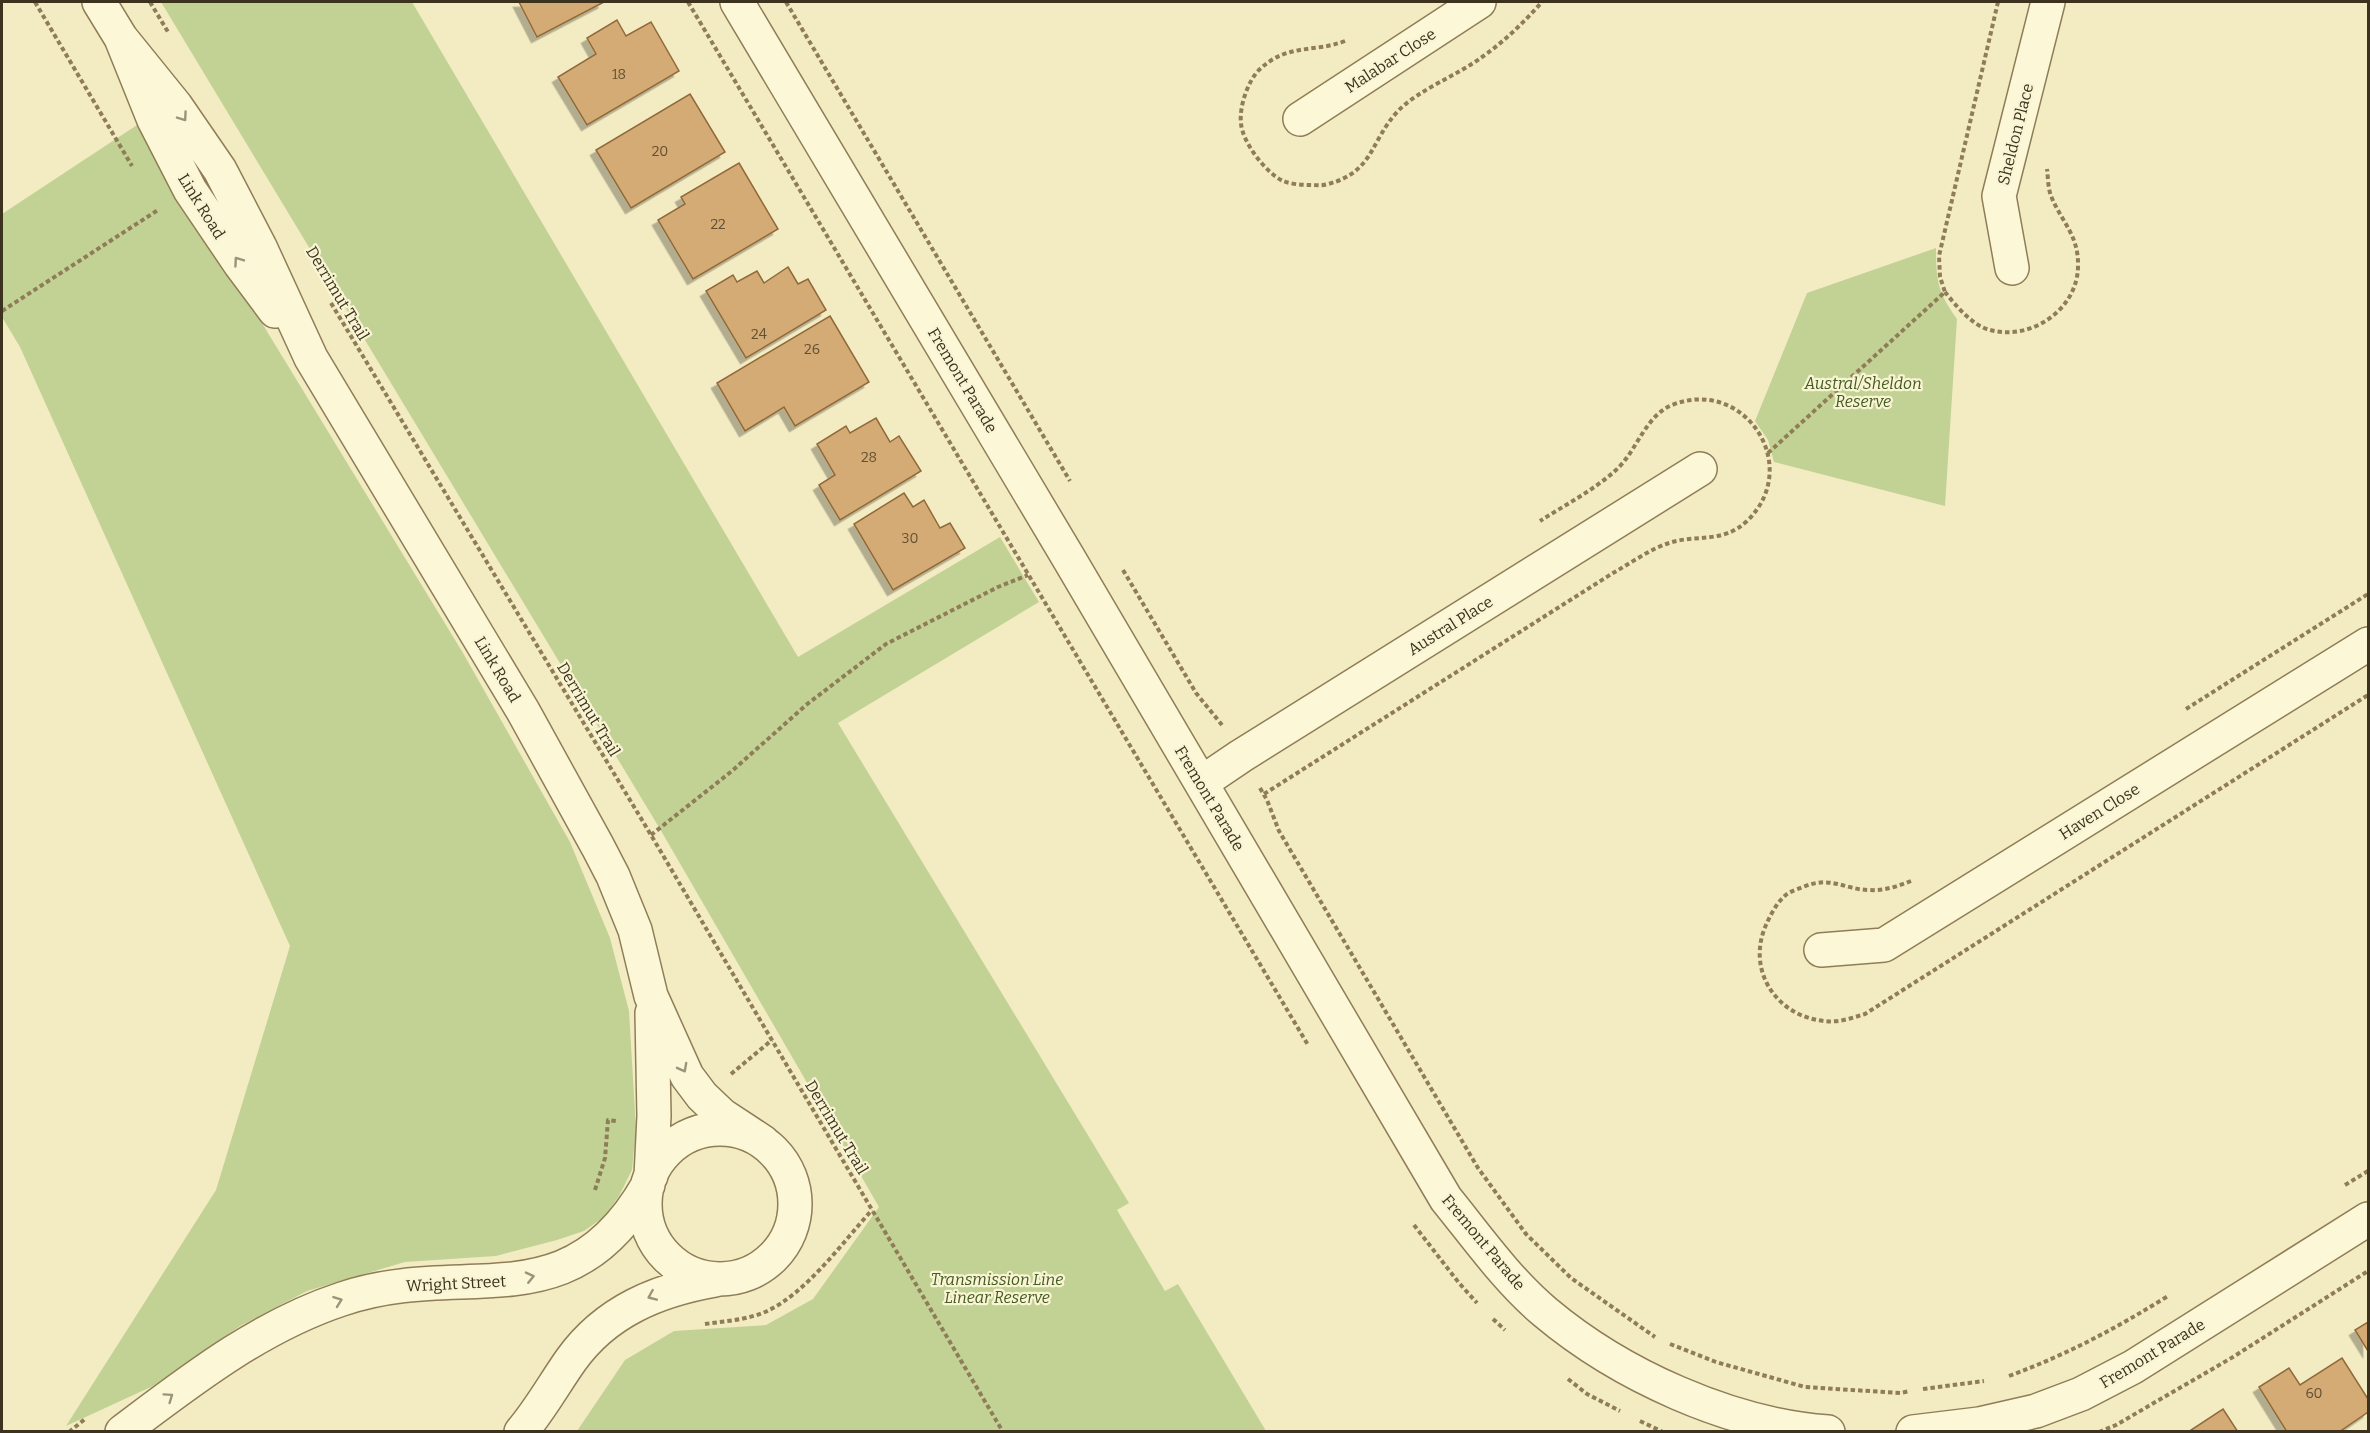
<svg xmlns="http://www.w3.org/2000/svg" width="2370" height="1433" font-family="Bitter,serif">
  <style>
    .green { fill: #c2d295 }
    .building { fill: #d5ab75; stroke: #916a3a; stroke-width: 1.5; filter: url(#shadow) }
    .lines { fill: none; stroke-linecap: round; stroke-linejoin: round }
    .minor-casing { stroke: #8f7d57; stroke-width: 36 }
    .path { stroke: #8f7d57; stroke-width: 4; stroke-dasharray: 4.5 3; stroke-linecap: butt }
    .minor { stroke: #fcf7d7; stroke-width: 33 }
    .oneway { stroke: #9c947a }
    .labels { text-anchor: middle; stroke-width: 4.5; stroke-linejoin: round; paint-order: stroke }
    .number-label { font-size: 14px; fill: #635033 }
    .street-label { font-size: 16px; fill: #3d321d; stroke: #f9f4d3 }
    .park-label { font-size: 16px; font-style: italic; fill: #445c21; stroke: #f9f4d3 }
  </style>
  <defs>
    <filter id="shadow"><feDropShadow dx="-5.5" dy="5.5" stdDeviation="0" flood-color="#0004"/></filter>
  </defs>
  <rect width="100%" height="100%" fill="#f3ecc3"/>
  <!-- green -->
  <path class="green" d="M161 2H412L798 657 1000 537 1039 602 838 723 1129 1203 1117 1210 1165 1291 1178 1284 1266 1431H577L625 1360 674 1331 766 1325 813 1299 879 1207 660 829Z
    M140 123 463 653 570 842 610 938 629 1011 636 1129 632 1170 619 1196 604 1217 584 1231 557 1240 496 1256 405 1262 307 1291 240 1326 153 1386 66 1426 216 1190 290 946 20 347 2 317V214Z
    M1936 248C1936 280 1938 293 1957 319L1945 506 1774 462 1768 440 1755 421 1807 293Z"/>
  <!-- building -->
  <path class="building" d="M519 2H604L537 37Z
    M617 20 626 36 651 22 679 71 587 125 558 77 596 54 587 38Z
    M690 94 725 152 631 208 596 150Z
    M739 163 778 229 693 279 658 220 685 204 681 197Z
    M788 267 798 284 808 279 826 310 746 358 706 291 733 275 737 282 757 271 764 283Z
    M830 316 869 382 795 426 784 407 745 431 717 383Z
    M876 418 890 442 899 436 921 471 840 520 819 485 835 475 817 444 846 426 850 433Z
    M904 493 913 507 924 500 940 528 950 523 965 548 893 590 854 524Z
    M2368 1322V1351L2355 1330Z
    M2342 1358 2368 1399V1412L2339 1432H2287L2259 1387 2289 1368 2300 1385Z
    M2223 1409 2238 1432H2188Z"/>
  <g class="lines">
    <!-- minor casing -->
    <g class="minor-casing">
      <path id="minor" d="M99 2 121 38 154 120 190 190 240 264 275 311
        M737 2 1068 557 1446 1199C1477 1237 1507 1280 1545 1312 1620 1375 1730 1425 1828 1432
        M121 38 176 106 220 170 260 247 311 358 523 711 598 847 613 876 635 930 651 996 687 1076 702 1096 722 1115 763 1142
        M1300 119 1479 2
        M2012 268 1999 196 2048 2
        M1201 783 1241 756 1700 469
        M1821 950 1884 945 2368 644
        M645 1204a75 75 0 1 1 150 0a75 75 0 1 1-150 0Z
        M651 1176 654 1116 652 1013
        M122 1432C191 1380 260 1326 342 1299 464 1257 568 1326 648 1185
        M521 1432C540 1410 554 1384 571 1360 606 1311 658 1290 715 1280
        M1913 1432 1979 1424 2036 1411 2081 1394 2133 1367 2368 1219"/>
    </g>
    <!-- path -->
    <path class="path" d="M35 2 132 166
      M150 2 168 32
      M688 2 1308 1045
      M786 2 1070 481
      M1345 41C1314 53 1288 43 1260 69 1248 80 1239 107 1241 123 1242 142 1266 173 1283 181 1291 184 1301 185 1310 185 1316 185 1322 186 1328 184 1374 172 1370 141 1398 111 1418 90 1458 75 1482 57 1505 41 1524 22 1542 2
      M1945 292C1956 306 1973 326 1990 330 2031 341 2077 310 2078 267 2079 235 2062 223 2051 196 2048 188 2048 177 2047 169
      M331 303 651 835 1003 1432
      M2 311 158 210
      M1768 453 1945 292 1940 277 1939 256 1998 2
      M1123 570 1196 693 1222 725
      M2186 709 2368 594
      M1260 788 1267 800 1279 831 1478 1168 1526 1234 1571 1278 1655 1337
      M1264 794 1613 573C1631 563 1650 549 1669 543 1696 534 1723 544 1747 521 1804 466 1744 376 1672 405 1645 416 1637 451 1616 470 1594 490 1565 505 1540 521
      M651 835 732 771 806 705 886 644 998 587 1028 575
      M1911 881C1898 886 1884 891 1870 890 1845 890 1831 875 1803 887 1798 889 1791 891 1787 894 1777 902 1771 914 1766 925 1746 970 1776 1016 1824 1021 1838 1023 1852 1018 1865 1014L2368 695
      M731 1074 772 1040
      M2345 1185 2368 1171
      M595 1190 605 1158 608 1120 616 1121
      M1414 1225 1459 1283 1477 1303
      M1493 1319 1505 1330
      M705 1324C725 1321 746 1320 765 1312 806 1294 842 1243 872 1210
      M1670 1344 1716 1362 1805 1387 1900 1393 1910 1391
      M2009 1376C2068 1354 2115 1329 2168 1296
      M1568 1379 1587 1394 1620 1411
      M1923 1389 1984 1381
      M1640 1421 1663 1432
      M69 1432 85 1419
      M2099 1432 2116 1425 2233 1357 2368 1271"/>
    <!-- minor -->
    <use href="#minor" class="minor"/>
  </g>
  <!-- one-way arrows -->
  <defs><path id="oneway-chevron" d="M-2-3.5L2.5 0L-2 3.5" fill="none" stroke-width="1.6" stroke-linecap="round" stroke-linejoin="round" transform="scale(1.5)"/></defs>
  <g class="oneway">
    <use href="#oneway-chevron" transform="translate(183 117) rotate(55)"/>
    <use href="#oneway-chevron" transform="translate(238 261) rotate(-125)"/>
    <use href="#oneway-chevron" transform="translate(683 1068) rotate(62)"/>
    <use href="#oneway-chevron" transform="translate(530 1277) rotate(-13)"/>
    <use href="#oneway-chevron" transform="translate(652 1296) rotate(157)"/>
    <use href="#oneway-chevron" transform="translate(338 1301) rotate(-20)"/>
    <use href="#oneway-chevron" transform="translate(169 1397) rotate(-35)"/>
  </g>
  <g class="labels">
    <!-- number labels -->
    <g class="number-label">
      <text x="619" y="79">18</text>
      <text x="660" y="156">20</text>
      <text x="718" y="229">22</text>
      <text x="759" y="339">24</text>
      <text x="812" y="354">26</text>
      <text x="869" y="462">28</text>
      <text x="910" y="543">30</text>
      <text x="2314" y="1398">60</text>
    </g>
    <!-- street labels -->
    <g class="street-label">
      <text transform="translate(1390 60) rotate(-33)" y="6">Malabar Close</text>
      <text transform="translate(2015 134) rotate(-76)" y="6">Sheldon Place</text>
      <text transform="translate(202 206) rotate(58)" y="6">Link Road</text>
      <text transform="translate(338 293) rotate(59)" y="6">Derrimut Trail</text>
      <text transform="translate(963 380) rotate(59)" y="6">Fremont Parade</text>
      <text transform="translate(1450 625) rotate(-32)" y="6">Austral Place</text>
      <text transform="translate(498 669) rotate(59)" y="6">Link Road</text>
      <text transform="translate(589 709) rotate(59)" y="6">Derrimut Trail</text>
      <text transform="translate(1210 798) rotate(59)" y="6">Fremont Parade</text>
      <text transform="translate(2099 811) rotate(-32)" y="6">Haven Close</text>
      <text transform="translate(837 1127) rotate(59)" y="6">Derrimut Trail</text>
      <text transform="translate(1484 1242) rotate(50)" y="6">Fremont Parade</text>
      <text transform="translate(456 1283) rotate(-3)" y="6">Wright Street</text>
      <text transform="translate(2152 1353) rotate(-31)" y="6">Fremont Parade</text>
    </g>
    <!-- park labels -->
    <g class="park-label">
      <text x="1863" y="389">Austral/Sheldon<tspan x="1863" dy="18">Reserve</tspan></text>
      <text x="997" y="1285">Transmission Line<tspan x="997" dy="18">Linear Reserve</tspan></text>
    </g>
  </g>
  <!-- border -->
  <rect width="2370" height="1433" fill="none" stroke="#3d321d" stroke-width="6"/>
</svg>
